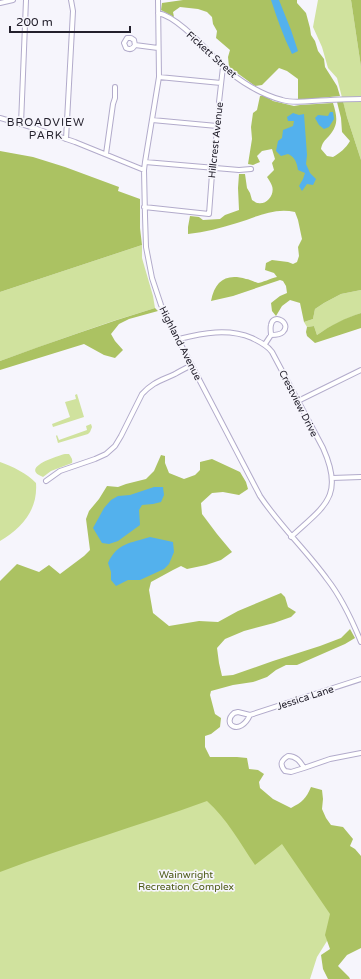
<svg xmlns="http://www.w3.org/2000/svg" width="361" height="979" font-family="'Varela Round',sans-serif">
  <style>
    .green { fill: #d0e29e }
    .forest { fill: #abc262 }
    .water { fill: #53b1ed }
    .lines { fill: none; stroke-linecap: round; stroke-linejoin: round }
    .minor-casing { stroke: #b2abcb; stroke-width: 6 }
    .minor { stroke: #fff; stroke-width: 4 }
    .labels { text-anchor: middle; stroke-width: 3.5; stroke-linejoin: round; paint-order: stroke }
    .street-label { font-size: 10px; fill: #23202c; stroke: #f6f5fc }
    .park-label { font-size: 10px; fill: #4c5a15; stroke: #f6f5fc }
    .neighbourhood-label { font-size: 11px; letter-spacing: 1px; fill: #23202c; stroke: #f6f5fc }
  </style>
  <rect width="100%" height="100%" fill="#f6f5fc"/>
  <!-- green -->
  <path class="green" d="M318 0H351L361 67V160L347 117 337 78 328 68 322 47 313 27Z
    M142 245V258L153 296 155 308 113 321 64 338 0 361V292Z
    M361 290V313C345 319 331 325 317 335L314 326 307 327 304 322 313 319 315 309 324 303 341 294Z
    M77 394 84 417 53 427 52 424 70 417 65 402 76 399 75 395Z
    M91 424 92 427 90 432 88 434 58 443 56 436 57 435 59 440 87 430 86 426Z
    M65 454H69C71 457 73 459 72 463L51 471 43 477C19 468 57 456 65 454Z
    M0 462C12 466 28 474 36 483 38 510 22 528 0 541Z
    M240 759 342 917 317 957 310 979H0V858L93 804Z"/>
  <!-- forest -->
  <path class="forest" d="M183 0H297V3L306 13 310 28 311 35 315 41 318 51 324 59 325 67 337 86 340 96 298 100V79L287 71 279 68 262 85 255 86 229 67 228 57 230 50 216 38 217 31 213 24 212 17 207 12 198 9 180 7 173 12 174 17 161 10 162 3Z
    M351 0H361V67Z
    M260 96H265L273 101 294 106 300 105 333 103C337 116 339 125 329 136 325 140 322 143 321 149L327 156 333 157C340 153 346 148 350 141L342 132 341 118 337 102 343 101 347 117 361 160V290L341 294 324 303 315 309 313 319 304 322 300 303 290 300 282 306 276 316 272 311 271 303 280 296 287 293 286 286 283 281 280 280 233 296 211 301C215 281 226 273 246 279 249 279 254 282 258 283 261 283 272 278 277 277L274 273 265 270 266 263 272 260 288 262 293 264 297 262 299 256 298 247 302 239 298 220 295 212C275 207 256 217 237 223 221 228 205 232 188 234V227L190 216 199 217 203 220 220 219 225 215 239 210 238 188 239 174H245L247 188 250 193 252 200C254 201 256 203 258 203 267 205 275 194 272 186 271 183 269 180 267 177L274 170 272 163 275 159 272 149 262 151 257 156 260 162 253 165 248 164 252 139 251 127 253 113 257 110Z
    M0 151 33 157 65 167 119 187 118 191 140 199V228L142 245 0 292Z
    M155 308 158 311 129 319 119 324 111 334 115 341 123 350 115 358 104 355 84 344 0 370V361C51 342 103 324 155 308Z
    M361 313V328L315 343 307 336 306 332 307 327 314 326 317 335C331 325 345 318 361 313Z
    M161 455 165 456V463L169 473 184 479 195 475 200 470V462L212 459 240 472 246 482 248 489 239 495 223 492 212 493 201 503 202 514 217 534 232 552 221 560 206 565 187 569 181 566 173 570 151 582 149 590 153 613 169 626 199 621 218 622 238 611 281 593 285 597 288 607 296 612 291 617 274 623 244 631 225 639 217 648 219 663 222 676 233 675 273 661 320 646 341 638 350 629 355 638 345 644 297 665H286L276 670 267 677 253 682 233 685 211 691 210 695 215 714 221 718 220 727 211 734 205 736V747L210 757H237L247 758 249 769 258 770 264 774 259 782 260 788 273 799 291 808C302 802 306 799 311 787L322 790 323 799 322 809 326 818 331 825 343 827 353 839 350 846 355 849 361 856V948L347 955 338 966 349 977 350 979H328L323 969 321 955 330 949 325 935 330 914 282 844 255 865C240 843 227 819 207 801 138 826 68 846 0 872V581L17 564 39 572 49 565 60 574 84 556 90 550 86 519 89 511 99 499 107 486 118 487 126 484 146 479 154 471Z"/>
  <!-- water -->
  <path class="water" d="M271 0H279L291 30 298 51 292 54C283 36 277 18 271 0Z
    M330 112H333L334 119 329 127 324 129 319 125 315 118 318 115 328 116Z
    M293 113 299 115 304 114 307 155 306 164 310 173 316 179 313 185 307 184 302 191 299 186 303 179 305 173 298 170C297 163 295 157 288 154L281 156 276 151 278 141 282 138 283 130 293 126 294 121H288L287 117Z
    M154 487H163L164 495 161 502 153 504 142 505 139 510 140 525 118 541 109 544 102 543 93 528 104 508 111 500 118 496 130 495Z
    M150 537 173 542 174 552 169 564 164 569 140 580H128L116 586 111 580V572L108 563C117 543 131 543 150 537Z"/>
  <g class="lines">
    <!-- minor casing -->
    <g class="minor-casing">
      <path id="minor" d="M158 0 159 77 145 162 144 170 145 216 146 247 152 278 161 305 167 318 260 496C280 526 306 550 327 579 342 598 352 620 361 642
        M0 3 13 0
        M158 13C179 17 208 52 224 67 239 81 262 95 282 100 292 103 302 102 312 101 328 100 345 99 361 99
        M135 45 134 40 131 38H127L124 43 126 48C130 50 133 49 135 45L158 48
        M159 77 221 83
        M0 118 31 127 75 142 144 170
        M152 120 217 126
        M21 124 26 0
        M66 139 73 11 71 0
        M106 154 113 104 115 98V87
        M145 162 239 170 251 169
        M144 207 209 214 212 174 219 114V102L223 67
        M179 339C203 333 228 328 252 338 260 342 267 345 272 352L323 448C345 497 324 506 291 537
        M265 344 271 335C271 332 270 328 271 325 273 312 292 323 283 332 280 335 275 335 271 335
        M298 401 361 370
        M332 478 361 477
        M46 481 60 471 95 459 106 454 115 446 121 436 142 394C153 382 160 381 175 374 180 371 186 368 192 365
        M238 712 250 715C240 737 221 724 234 713Z
        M250 715 361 679
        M288 756C296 756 300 761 304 768L291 772 285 771C280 765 280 761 288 756Z
        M304 768 330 759 361 753"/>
    </g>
    <!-- minor -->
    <use href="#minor" class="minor"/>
  </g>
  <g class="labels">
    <!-- street labels -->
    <g class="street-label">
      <text transform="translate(212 54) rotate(42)" y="4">Fickett Street</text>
      <text transform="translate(215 140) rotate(-84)" y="4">Hillcrest Avenue</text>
      <text transform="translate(181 343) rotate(63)" y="4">Highland Avenue</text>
      <text transform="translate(299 403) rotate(63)" y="4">Crestview Drive</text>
      <text transform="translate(305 697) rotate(-18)" y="4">Jessica Lane</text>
    </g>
    <!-- park labels -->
    <g class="park-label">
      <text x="186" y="878">Wainwright<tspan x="186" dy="12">Recreation Complex</tspan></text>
    </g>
    <!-- neighbourhood labels -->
    <g class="neighbourhood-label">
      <text x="46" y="126">BROADVIEW<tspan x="46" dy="13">PARK</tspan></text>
    </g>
  </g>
  <!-- scale -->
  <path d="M10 26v6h120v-6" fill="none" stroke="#23202c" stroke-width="2"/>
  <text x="16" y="26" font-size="12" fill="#23202c" stroke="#f6f5fc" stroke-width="3" paint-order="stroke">200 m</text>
</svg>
